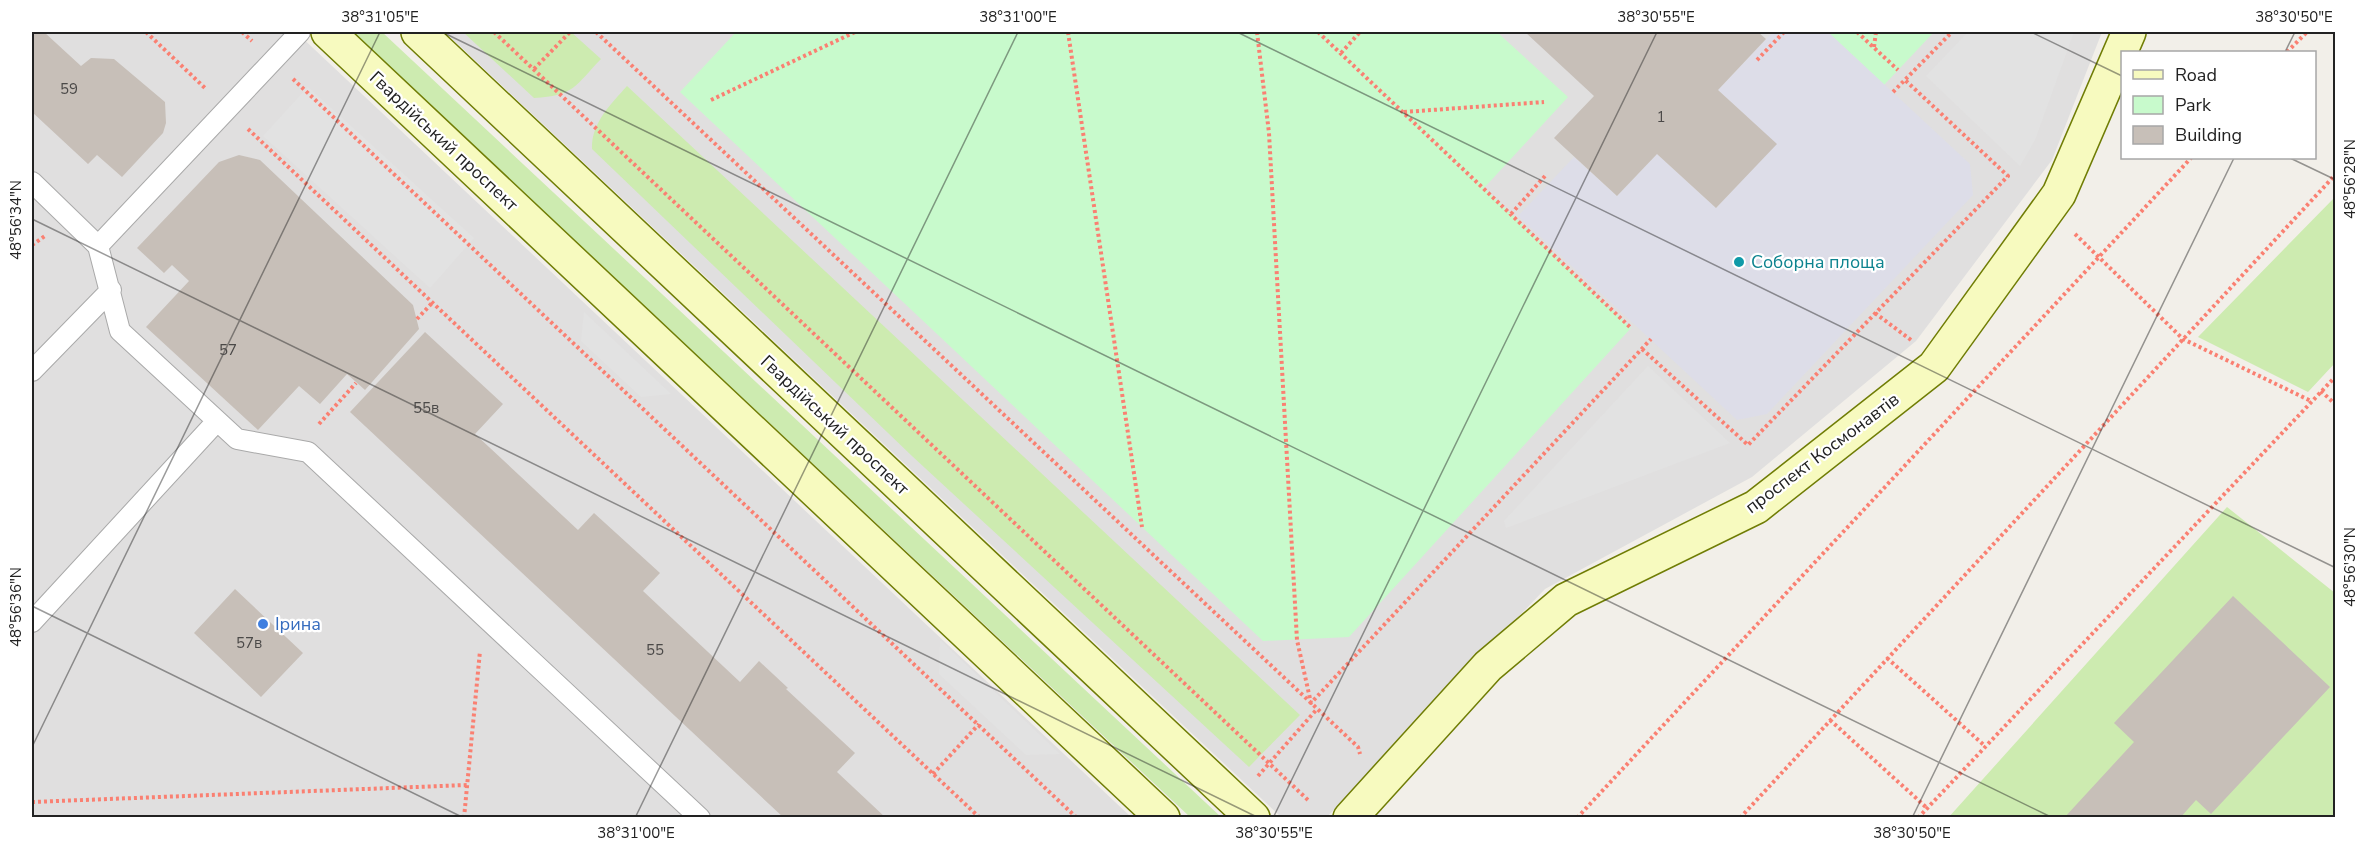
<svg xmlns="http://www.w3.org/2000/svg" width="2367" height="849" font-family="'Nunito Sans',sans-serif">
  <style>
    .residential { fill: #e0dfdf }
    .grass { fill: #cdebb0 }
    .park { fill: #c8facc }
    .parking { fill: #e2e2e2 }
    .plaza { fill: #dddde8 }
    .building { fill: #c7bfb8 }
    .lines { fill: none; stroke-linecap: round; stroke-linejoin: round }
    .lane-casing { stroke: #a9a9a9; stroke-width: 22 }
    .secondary-casing { stroke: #707d05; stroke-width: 36 }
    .path { stroke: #fa8072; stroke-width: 4; stroke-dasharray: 3 3; stroke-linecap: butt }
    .lane { stroke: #fff; stroke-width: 20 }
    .secondary { stroke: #f7fabf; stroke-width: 33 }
    .ticks { fill: none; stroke: #222; stroke-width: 1.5; stroke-opacity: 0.45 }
    .culture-dot { fill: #0f9aa8; stroke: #fff; stroke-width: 2 }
    .shop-dot { fill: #3f7fe0; stroke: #fff; stroke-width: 2 }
    .labels { text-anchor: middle; stroke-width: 4.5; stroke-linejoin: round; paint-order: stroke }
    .number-label { font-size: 15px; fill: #4b4948 }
    .street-label { font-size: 18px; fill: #222; stroke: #fff }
    .culture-label { font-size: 18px; fill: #0d838f; stroke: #fff; text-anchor: start }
    .shop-label { font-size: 18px; fill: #366cbe; stroke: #fff; text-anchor: start }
    .neatline { fill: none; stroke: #222; stroke-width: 2 }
    .ticks-label { font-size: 15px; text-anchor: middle; fill: #222 }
  </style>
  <rect width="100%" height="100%" fill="#f2efe9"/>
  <!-- residential -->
  <path class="residential" d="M32 32H296L1131 817H32Z
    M445 32H2102L2052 160 1916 341 1752 477 1545 589 1326 818 1281 817Z"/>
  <!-- grass -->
  <path class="grass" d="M352 32H382L1221 817H1190Z
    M463 32H571L601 59C575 86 574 96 534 98Z
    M627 86 1300 715 1249 767 912 456 592 149C591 123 611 104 627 86Z
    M2335 197V363L2308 392 2198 337Z
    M2227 507 2335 593V817L1948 818Z"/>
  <!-- park -->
  <path class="park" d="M736 32H1497L1568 97 1484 188 1631 328 1349 637 1263 641 680 92Z
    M1828 32H1934L1884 85Z"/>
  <!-- parking -->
  <path class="parking" d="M1968 32H2074L2035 140 2020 166 1926 76Z
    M308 87 474 238 430 288 263 136Z
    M584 312 671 394 641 397 581 341Z
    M1648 366 1730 443 1506 528 1504 521Z
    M940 641H941L1060 754 1026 755 939 674Z"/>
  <!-- plaza -->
  <path class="plaza" d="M1773 32H1828L1970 164 1973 195 1767 414 1737 420 1518 216 1574 157 1617 196 1657 154 1716 208 1776 144 1718 90Z"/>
  <!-- building -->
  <path class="building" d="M32 32H44L81 66 91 58 114 59 165 102 166 123 163 133 122 177 97 155 88 164 32 112Z
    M1525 32H1758L1766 39 1718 90 1777 144 1716 208 1657 154 1617 196 1554 138 1594 96Z
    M239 155 260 160 413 305 419 329 365 390 347 374 320 404 299 386 258 430 146 327 189 281 172 265 164 273 137 248 219 162Z
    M425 332 503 404 475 434 578 530 594 513 660 573 643 591 740 682 759 661 788 688 786 689 855 753 837 772 886 818H784L350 412Z
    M235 589 303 653 261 697 194 633Z
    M2233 596 2330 687 2211 814 2196 800 2180 818H2064L2134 742 2114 723Z"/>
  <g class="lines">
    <!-- lane casing -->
    <g class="lane-casing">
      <path id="lane" d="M300 32 98 246 120 331 237 439 308 452 700 818
        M32 182 98 246
        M32 371 111 290
        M32 622 217 421"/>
    </g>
    <!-- secondary casing -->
    <g class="secondary-casing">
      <path id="secondary" d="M328 32 1163 818
        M418 32 1253 818
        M1350 818 1488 666 1566 600 1756 507 1934 367 2059 194 2129 32"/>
    </g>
    <!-- path -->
    <path class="path" d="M146 32 206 89
      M242 32 252 41
      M494 32 1308 800
      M596 32 1358 747 1360 754
      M1068 32 1142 527
      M1257 32 1269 133 1297 640 1311 703 1651 339
      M1318 32 1631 328
      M1857 32 1898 70
      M1874 47 1876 32
      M2287 52 2307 32
      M1341 53 1360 32
      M1757 60 1784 32
      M534 69 570 32
      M293 79 1077 818
      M1893 92 1952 32
      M711 100 855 32
      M1404 112 1544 102
      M248 129 980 818
      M1511 214 1545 176
      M2075 234 2183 339 2311 401
      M32 245 45 236
      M1875 313 1911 340
      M417 319 433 302
      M1642 349 1748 445 2008 176 1905 80
      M2321 391 2336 405
      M319 424 356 383
      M1887 658 1985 746
      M1830 720 1927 808
      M933 774 979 724
      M1258 776 1317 709
      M32 802 467 785
      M464 818 480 651
      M1577 818 2191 158
      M1740 818 2336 174
      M1918 818 2336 376"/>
    <!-- lane -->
    <use href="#lane" class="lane"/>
    <!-- secondary -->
    <use href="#secondary" class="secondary"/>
  </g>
  <!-- ticks -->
  <path class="ticks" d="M442 32 2053 818M1237 32 2336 568M2031 32 2122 76M2285 52 2295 32M2290 158 2336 180M32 219 1259 818M32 606 464 818M32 747 380 32M635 818 1018 32M1273 818 1657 32M1912 818 2234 158"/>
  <!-- markers -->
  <circle class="culture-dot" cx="1739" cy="262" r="6"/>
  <circle class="shop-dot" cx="263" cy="624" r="6"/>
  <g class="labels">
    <!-- number labels -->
    <g class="number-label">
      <text x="69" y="94">59</text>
      <text x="1661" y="122">1</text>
      <text x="228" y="355">57</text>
      <text x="426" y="413">55в</text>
      <text x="249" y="648">57в</text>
      <text x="655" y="655">55</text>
    </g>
    <!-- street labels -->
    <g class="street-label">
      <text transform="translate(444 141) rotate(43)" y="6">Гвардійський проспект</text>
      <text transform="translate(835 425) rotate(43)" y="6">Гвардійський проспект</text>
      <text transform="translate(1822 453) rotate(-37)" y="6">проспект Космонавтів</text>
    </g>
    <!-- culture labels -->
    <g class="culture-label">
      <text x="1751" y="268">Соборна площа</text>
    </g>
    <!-- shop labels -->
    <g class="shop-label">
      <text x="275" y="630">Ірина</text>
    </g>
  </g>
  <!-- border -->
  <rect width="2367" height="849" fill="none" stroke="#ffffff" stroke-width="66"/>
  <!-- legend -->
  <rect x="2121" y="51" width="195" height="108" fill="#ffffff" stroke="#a7a7a7" stroke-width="1.5"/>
  <rect x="2133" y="70" width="30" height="9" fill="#f7fabf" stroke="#a7a7a7" stroke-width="1.5"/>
  <text x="2175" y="81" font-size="18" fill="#222222">Road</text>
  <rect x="2133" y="96" width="30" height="18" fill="#c8facc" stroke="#a7a7a7" stroke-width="1.5"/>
  <text x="2175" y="111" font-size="18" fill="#222222">Park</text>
  <rect x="2133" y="126" width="30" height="18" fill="#c7bfb8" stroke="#a7a7a7" stroke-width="1.5"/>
  <text x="2175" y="141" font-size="18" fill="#222222">Building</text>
  <rect x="33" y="33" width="2301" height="783" class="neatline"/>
  <g class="ticks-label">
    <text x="380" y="22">38°31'05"E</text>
    <text x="1018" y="22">38°31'00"E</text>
    <text x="1656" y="22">38°30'55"E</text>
    <text x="2294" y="22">38°30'50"E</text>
    <text transform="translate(2350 179) rotate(-90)" y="5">48°56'28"N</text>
    <text transform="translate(16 220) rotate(-90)" y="5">48°56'34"N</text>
    <text transform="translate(2350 567) rotate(-90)" y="5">48°56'30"N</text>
    <text transform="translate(16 607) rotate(-90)" y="5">48°56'36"N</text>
    <text x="636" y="838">38°31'00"E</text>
    <text x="1274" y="838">38°30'55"E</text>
    <text x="1912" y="838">38°30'50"E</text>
  </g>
</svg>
